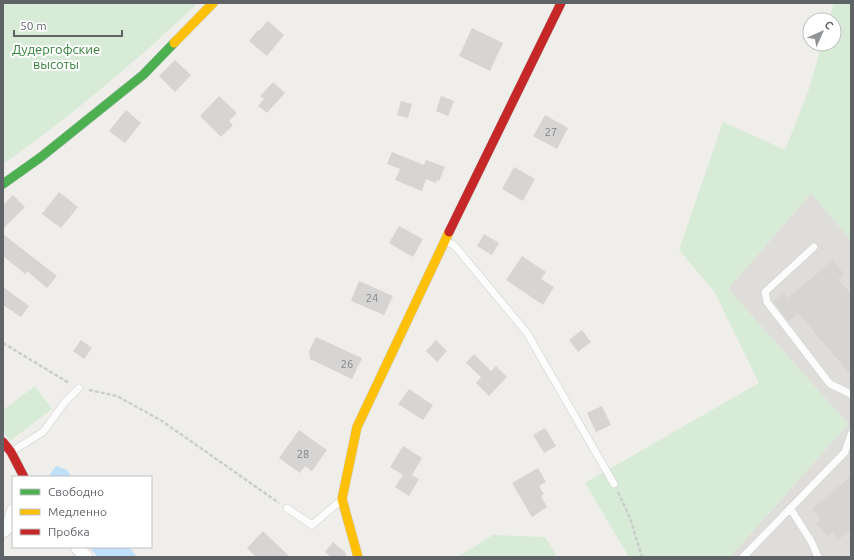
<svg xmlns="http://www.w3.org/2000/svg" width="854" height="560" font-family="Ubuntu,sans-serif">
  <style>
    .industrial { fill: #dfddda }
    .green { fill: #d8ebd6 }
    .water { fill: #bfe0f9 }
    .building { fill: #d6d5d3 }
    .lines { fill: none; stroke-linecap: round; stroke-linejoin: round }
    .lane-casing { stroke: #cbcccc; stroke-width: 8 }
    .street-casing { stroke: #cbcccc; stroke-width: 14 }
    .fast-casing { stroke: #cacacb; stroke-width: 10 }
    .slow-casing { stroke: #cacacb; stroke-width: 10 }
    .jam-casing { stroke: #cacacb; stroke-width: 10 }
    .path { stroke: #cacfcc; stroke-width: 2.5; stroke-dasharray: 4 2; stroke-linecap: butt }
    .lane { stroke: #fdfcfc; stroke-width: 7 }
    .street { stroke: #fdfcfc; stroke-width: 13 }
    .fast { stroke: #4caf50; stroke-width: 9 }
    .slow { stroke: #ffc107; stroke-width: 9 }
    .jam { stroke: #c62828; stroke-width: 9 }
    .labels { text-anchor: middle; stroke-width: 4; stroke-linejoin: round; paint-order: stroke }
    .number-label { font-size: 11px; fill: #7e8184 }
    .park-label { font-size: 13px; fill: #348238; stroke: #fff }
  </style>
  <rect width="100%" height="100%" fill="#efeeea"/>
  <!-- industrial -->
  <path class="industrial" d="M811 193 851 240V557H730L848 424 728 289Z"/>
  <!-- green -->
  <path class="green" d="M3 3H198C136 61 72 116 3 164Z
    M834 3H851V240L811 193 728 289 848 424 730 557H629L585 483 759 383 714 291 679 250 723 122 785 150 808 92 822 44H834V20H829Z
    M35 386 52 409 10 441 3 431V410Z
    M493 535 545 537 557 557H458Z"/>
  <!-- water -->
  <path class="water" d="M56 466 67 470 72 477H48Z
    M89 547H129L137 557H98Z"/>
  <!-- building -->
  <path class="building" d="M268 21 284 35 267 56 249 41 258 30 259 31Z
    M472 28 503 43 490 71 459 56Z
    M175 60 191 75 175 92 159 76Z
    M273 82 285 93 267 113 258 106 264 99 260 96Z
    M219 96 237 113 229 121 233 125 221 137 200 116Z
    M441 96 454 101 448 116 436 111Z
    M401 101 412 104 408 118 397 115Z
    M126 110 141 123 125 143 109 131Z
    M545 115 568 128 557 149 533 136Z
    M392 152 424 165 426 160 445 167 439 181 437 180 436 183 426 179 422 191 395 180 400 169 387 164Z
    M514 167 535 179 523 201 502 189Z
    M59 192 78 207 61 228 42 214Z
    M13 195 25 207 3 229V205Z
    M399 226 423 239 413 257 389 243Z
    M3 234 57 276 47 288 27 271 25 274 3 256Z
    M484 234 499 243 492 255 477 246Z
    M522 256 546 272 541 279 554 287 543 305 506 280Z
    M833 260 844 274 838 279 851 294V375L798 313 788 321 773 302 784 293 788 298Z
    M359 281 393 296 384 315 351 301Z
    M3 287 29 306 21 317 3 305Z
    M582 330 591 342 578 352 569 340Z
    M316 337 362 358 352 379 310 359 309 351Z
    M81 340 92 348 84 359 73 351Z
    M436 340 447 351 437 362 426 351Z
    M474 354 491 371 496 366 507 377 489 396 476 383 481 377 466 363Z
    M409 389 433 405 423 420 398 404Z
    M602 406 611 425 596 432 587 413Z
    M545 428 556 446 544 453 533 435Z
    M299 430 327 450 312 471 305 466 300 473 279 458Z
    M403 446 422 458 412 475 419 479 409 496 395 487 403 475 390 467Z
    M538 468 546 482 539 486 544 494 541 496 547 507 532 517 512 483Z
    M851 476V529L838 540 832 532 827 536 816 523 821 519 812 509Z
    M263 531 290 557H256L247 548Z
    M333 542 345 552 347 557H331L325 552Z"/>
  <g class="lines">
    <!-- lane casing -->
    <g class="lane-casing">
      <path id="lane" d="M445 241 454 245 527 333 614 484
        M814 247 765 292 767 302 830 384 849 393 851 395
        M11 452 43 432 65 402 79 388
        M287 508 312 525 340 501
        M790 508 811 541 818 557
        M743 557 845 452 851 434"/>
    </g>
    <!-- street casing -->
    <g class="street-casing">
      <path id="street" d="M3 531 9 526 13 511
        M77 547 86 557"/>
    </g>
    <!-- fast casing -->
    <g class="fast-casing">
      <path id="fast" d="M3 184 41 157 143 75 174 43"/>
    </g>
    <!-- slow casing -->
    <g class="slow-casing">
      <path id="slow" d="M174 43 213 3
        M358 557 342 499 357 427 449 232"/>
    </g>
    <!-- jam casing -->
    <g class="jam-casing">
      <path id="jam" d="M449 232 561 3
        M3 442 11 452 24 477"/>
    </g>
    <!-- path -->
    <path class="path" d="M3 343 69 383
      M89 390 117 396 162 421 279 503
      M618 492 630 518 642 557"/>
    <!-- lane -->
    <use href="#lane" class="lane"/>
    <!-- street -->
    <use href="#street" class="street"/>
    <!-- fast -->
    <use href="#fast" class="fast"/>
    <!-- slow -->
    <use href="#slow" class="slow"/>
    <!-- jam -->
    <use href="#jam" class="jam"/>
  </g>
  <g class="labels">
    <!-- number labels -->
    <g class="number-label">
      <text x="551" y="136">27</text>
      <text x="372" y="302">24</text>
      <text x="347" y="368">26</text>
      <text x="303" y="458">28</text>
    </g>
    <!-- park labels -->
    <g class="park-label">
      <text x="56" y="54">Дудергофские<tspan x="56" dy="15">высоты</tspan></text>
    </g>
  </g>
  <!-- border -->
  <rect width="854" height="560" fill="none" stroke="#5f6368" stroke-width="8"/>
  <!-- legend -->
  <rect x="12" y="476" width="140" height="72" fill="#ffffff" stroke="#bfc1c3"/>
  <rect x="20" y="489" width="20" height="6" fill="#4caf50" stroke="#bfc1c3"/>
  <text x="48" y="496" font-size="12" fill="#5f6368">Свободно</text>
  <rect x="20" y="509" width="20" height="6" fill="#ffc107" stroke="#bfc1c3"/>
  <text x="48" y="516" font-size="12" fill="#5f6368">Медленно</text>
  <rect x="20" y="529" width="20" height="6" fill="#c62828" stroke="#bfc1c3"/>
  <text x="48" y="536" font-size="12" fill="#5f6368">Пробка</text>
  <!-- north arrow -->
  <g transform="translate(822 32) rotate(45)"><circle r="19" fill="#ffffff" stroke="#bfc1c3"/>
  <path d="M0-3L7 15L0 10L-7 15Z" fill="#919496"/>
  <text y="-6" font-size="11" font-weight="bold" text-anchor="middle" fill="#5f6368">С</text>
  </g>
  <!-- scale -->
  <path d="M14 30v6h108v-6" fill="none" stroke="#5f6368" stroke-width="2"/>
  <text x="20" y="30" font-size="12" fill="#5f6368" stroke="#ffffff" stroke-width="3" paint-order="stroke">50 m</text>
</svg>
